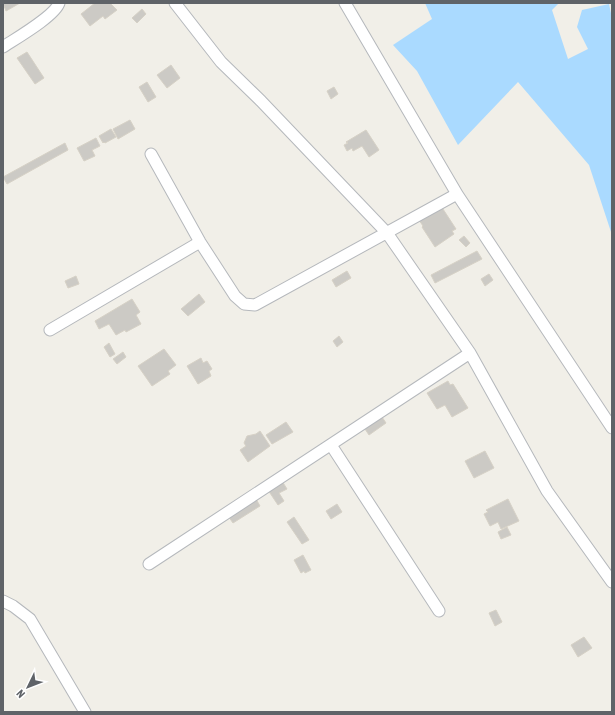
<svg xmlns="http://www.w3.org/2000/svg" width="615" height="715" font-family="'Asap Condensed',sans-serif">
  <style>
    .water { fill: #aadaff }
    .building { fill: #cccac5; stroke: #d6d1c6 }
    .lines { fill: none; stroke-linecap: round; stroke-linejoin: round }
    .minor-casing { stroke: #b5b8bc; stroke-width: 13 }
    .minor { stroke: #fff; stroke-width: 11 }
  </style>
  <rect width="100%" height="100%" fill="#f1efe8"/>
  <!-- water -->
  <path class="water" d="M425 3H559L552 10 568 59 588 49 577 27 582 10 609 4 612 18V235L589 165 518 82 458 145 417 71 393 45 432 19Z"/>
  <!-- building -->
  <path class="building" d="M3 3H20L6 11Z
    M95 3H110L117 10 105 19 103 16 90 26 81 14Z
    M142 9 146 14 137 23 132 18Z
    M27 52 44 78 35 84 17 58Z
    M171 65 180 78 167 88 157 75Z
    M147 82 156 97 148 102 139 87Z
    M334 87 338 94 331 99 327 91Z
    M130 120 135 129 118 139 113 129Z
    M111 129 116 137 105 143 104 142 103 143 99 136Z
    M366 130 379 150 369 157 362 146 353 151 352 148 347 151 344 145 348 143 346 142Z
    M96 138 100 146 92 150 95 156 84 161 77 148Z
    M65 143 68 150 7 184 3 177Z
    M441 206 456 229 452 231 454 234 435 247 422 227 423 226 419 220Z
    M464 236 470 243 466 247 459 240Z
    M477 251 482 259 435 283 431 275Z
    M347 271 351 278 336 287 332 280Z
    M489 274 493 280 485 286 481 279Z
    M76 276 79 284 68 288 65 281Z
    M199 294 205 302 188 316 181 309Z
    M132 299 140 312 136 315 141 324 126 332 125 330 116 335 109 324 99 329 95 321Z
    M339 336 343 342 337 347 333 341Z
    M109 343 115 354 110 357 104 347Z
    M164 349 176 365 168 371 170 374 152 386 138 366Z
    M123 352 126 357 117 364 113 359Z
    M201 358 203 363 207 361 212 369 209 371 211 376 198 384 187 366Z
    M448 381 450 385 453 384 468 408 452 417 445 405 437 409 427 393Z
    M382 417 386 423 369 435 365 429Z
    M286 422 293 432 272 444 266 435Z
    M260 431 270 446 248 462 240 450 246 446 244 443 247 436 256 434Z
    M485 451 494 468 474 478 465 461Z
    M282 481 287 489 279 493 284 501 278 505 268 490Z
    M256 499 260 506 233 523 228 516Z
    M508 499 519 521 501 529 498 522 490 526 484 514 488 512 486 510Z
    M337 504 342 512 331 519 326 511Z
    M294 517 309 540 302 544 287 522Z
    M507 527 511 535 501 539 498 532Z
    M303 555 311 570 305 573 304 571 301 573 294 560Z
    M496 610 502 622 495 626 489 613Z
    M584 637 592 648 578 657 571 645Z"/>
  <g class="lines">
    <!-- minor casing -->
    <g class="minor-casing">
      <path id="minor" d="M175 3 221 62 261 101 387 233 470 353 547 491 612 582
        M3 47C15 39 55 16 59 3
        M151 154 200 242 235 296 244 304 255 305 457 194 345 3
        M457 194 612 428
        M50 330 200 242
        M331 445 439 611
        M149 564 470 353
        M3 601 13 606 30 619 85 712"/>
    </g>
    <!-- minor -->
    <use href="#minor" class="minor"/>
  </g>
  <!-- border -->
  <rect width="615" height="715" fill="none" stroke="#5f6368" stroke-width="8"/>
  <!-- north arrow -->
  <g transform="translate(28 687) rotate(227)" stroke="#ffffff" stroke-width="3" paint-order="stroke">
  <path d="M0-3L7 15L0 10L-7 15Z" fill="#5f6368"/>
  <text y="-6" font-size="11" font-weight="bold" text-anchor="middle" fill="#5f6368">N</text>
  </g>
</svg>
